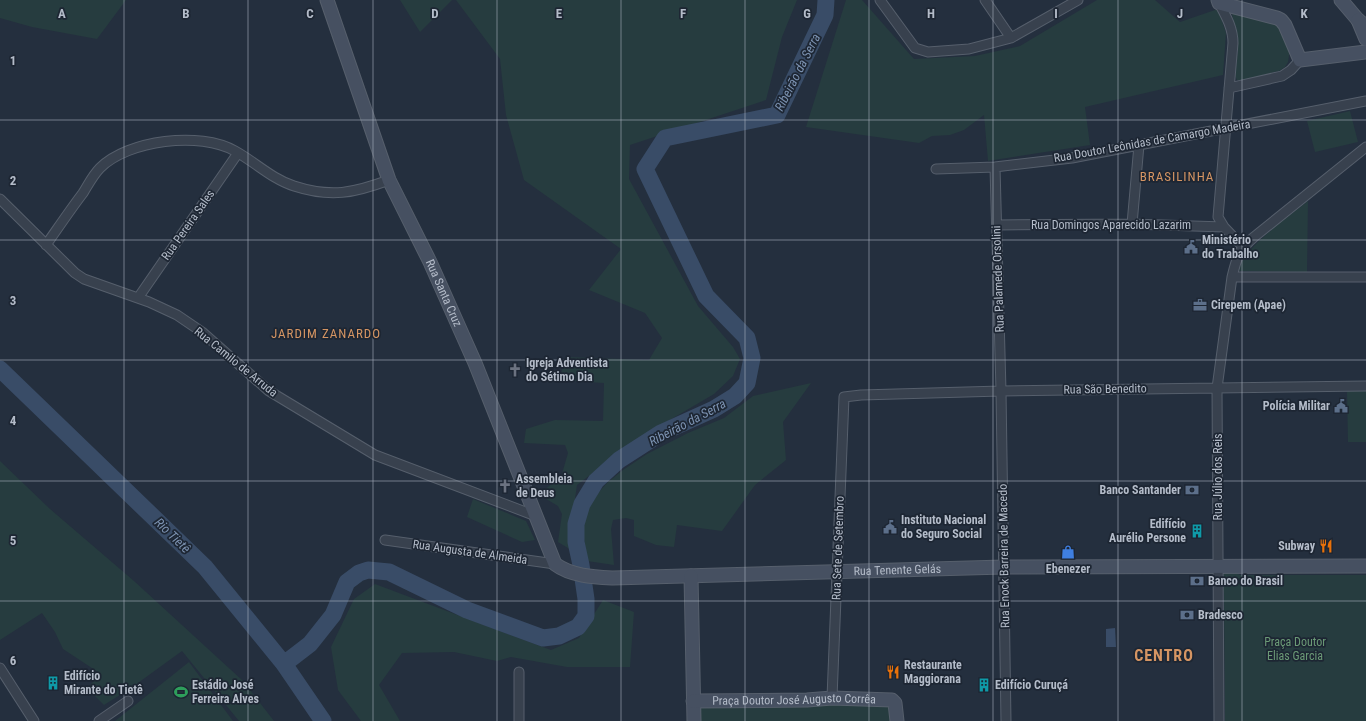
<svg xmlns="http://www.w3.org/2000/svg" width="1366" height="721" font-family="'Roboto Condensed',sans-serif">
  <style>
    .green { fill: #263c3f }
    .water { fill: #394c67 }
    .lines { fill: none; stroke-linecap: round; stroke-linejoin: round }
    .river { stroke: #394c67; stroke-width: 17 }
    .street-casing { stroke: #565f6c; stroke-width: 11 }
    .secondary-casing { stroke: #565f6c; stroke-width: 15 }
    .street { stroke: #38414e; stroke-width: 9 }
    .secondary { stroke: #465061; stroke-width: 13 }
    .grid { fill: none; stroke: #b4bcc9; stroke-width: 1; stroke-opacity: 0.55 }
    .labels { text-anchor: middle; stroke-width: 3.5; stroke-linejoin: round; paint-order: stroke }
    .street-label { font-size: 12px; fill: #b4bcc9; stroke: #1d2633 }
    .poi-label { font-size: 12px; font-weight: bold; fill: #b4bcc9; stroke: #1d2633; text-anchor: start }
    .park-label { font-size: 12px; fill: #6b9a76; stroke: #1d2633 }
    .water-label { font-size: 13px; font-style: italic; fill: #7c92b1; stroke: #1d2633 }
    .neighbourhood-label { font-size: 13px; letter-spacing: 1px; fill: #d59563; stroke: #1d2633 }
    .district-label { font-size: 16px; font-weight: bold; letter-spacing: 1px; fill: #d59563; stroke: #1d2633 }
    .grid-label { font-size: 13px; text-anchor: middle; font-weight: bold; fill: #b4bcc9; stroke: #1d2633; stroke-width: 3.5; stroke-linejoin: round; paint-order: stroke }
  </style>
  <rect width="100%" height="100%" fill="#242f3e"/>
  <!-- green -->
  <path class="green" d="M0 0H126L97 39 32 27 0 18Z
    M400 0H452L420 32Z
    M456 0H797L782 37 766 100 630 145 629 179 698 306 733 347 740 359 733 376 714 394 639 438 577 485 571 526 573 551 558 542 562 514 558 506 543 497 544 490 561 477 568 453 565 445 524 443 526 429 555 420 603 421 604 383 559 380 566 357 649 360 662 338 645 313 589 290 621 249 524 180 506 115 500 59Z
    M846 0H862L914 59 975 56 1020 46 1097 0H1155L1180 22 1218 9 1226 33 1223 75 1085 107 1090 145 988 161 984 115 964 130 950 135 932 136 919 143 806 127Z
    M1232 11 1272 21 1282 29 1290 49 1288 62 1285 67 1279 71 1240 81 1237 80 1235 76C1236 65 1238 54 1238 43 1238 34 1231 17 1232 11Z
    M1350 111 1358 142 1315 152 1307 121Z
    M1308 201 1307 272 1239 271C1239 251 1292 214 1308 201Z
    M811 383 783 422 786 460 755 485 722 531 677 525 674 547 656 545 634 536V520L626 518 613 520 611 529 614 565 587 561 582 525 590 502 607 483 623 470 647 454 688 433 724 418 753 396Z
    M1347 391H1366V442H1348Z
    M0 461 50 509 134 581 243 681 274 721H239L182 651 131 688 104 705 87 688 101 674 63 649 55 632 42 613 0 640Z
    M473 499 526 521 535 540 522 542 467 517Z
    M1235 572 1240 575H1366V721H1225L1224 592 1220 587 1221 573Z
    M375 584 551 650 579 638 603 600 634 612 630 667H567L511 657 497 661 454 652 402 653 379 685 400 721H361L338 690 331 647 354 599Z
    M189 662 233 721H115Z
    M892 701 894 721H697V703Z"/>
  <!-- water -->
  <path class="water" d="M1115 628 1116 647H1106V629Z"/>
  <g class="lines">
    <!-- river -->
    <path class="river" d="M0 369 205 567 284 664 323 721
      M284 664 310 644 333 615 347 582 359 573 368 570 389 572 467 610 543 638 559 636 578 627 586 616V599L581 565 576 542V524L582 504 596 481 619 460 661 433 714 409 735 396 747 383 752 358 747 338 706 296 645 169 665 138 777 115 825 15 826 0"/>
    <!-- street casing -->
    <g class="street-casing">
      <path id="street" d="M880 0 915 48 928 52 969 49 1011 38 1078 0
        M985 0 1011 38
        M1219 3C1226 16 1233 28 1233 43L1218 217 1224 227 1243 247
        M1229 88 1282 76 1291 70 1300 60
        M995 167 1001 391 1006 721
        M936 169 995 167 1072 158 1366 101
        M0 199 75 273 84 279 149 302 177 315 202 332 269 391 375 455 536 516
        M1132 224 1139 145
        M997 225 1132 224 1224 227
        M46 245C58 228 70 210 83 193 88 185 93 175 100 168 128 140 200 131 235 151 255 162 272 179 294 186 331 198 354 193 389 180
        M1232 277H1366
        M138 298 238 153
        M385 540 555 564
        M0 668 34 721
        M832 698 844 397 861 395 1001 391 1366 386
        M99 721 128 701
        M519 721V672
        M1219 721 1217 388 1232 277C1237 256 1239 250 1254 237L1366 147"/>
    </g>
    <!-- secondary casing -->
    <g class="secondary-casing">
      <g id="secondary">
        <path id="s1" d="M327 0 389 180 430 262 475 363 555 564C571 576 594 577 613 578L1004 567 1366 566"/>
        <path d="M1218 0 1219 3 1277 18 1281 20 1285 25 1300 60 1366 52"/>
        <path d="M1341 0 1358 20 1366 26"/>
        <path d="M1358 20 1366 39"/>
        <path d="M691 576 694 721"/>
        <path id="s2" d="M693 701 807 700 832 698 892 700 895 703 897 721"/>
      </g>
    </g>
    <!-- street -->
    <use href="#street" class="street"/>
    <!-- secondary -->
    <use href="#secondary" class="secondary"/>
  </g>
  <!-- grid -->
  <path class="grid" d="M124 0V721M248 0V721M373 0V721M497 0V721M621 0V721M745 0V721M869 0V721M993 0V721M1118 0V721M1242 0V721M0 120H1366M0 240H1366M0 360H1366M0 481H1366M0 601H1366"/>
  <!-- icons -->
  <defs>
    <g id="civic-bare" transform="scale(1.08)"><path d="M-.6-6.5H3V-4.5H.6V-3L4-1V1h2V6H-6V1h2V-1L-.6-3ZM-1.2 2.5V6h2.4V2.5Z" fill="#5c6f8a" stroke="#1d2633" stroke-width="2.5" paint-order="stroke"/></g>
    <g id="office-bare" transform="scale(1.08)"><path d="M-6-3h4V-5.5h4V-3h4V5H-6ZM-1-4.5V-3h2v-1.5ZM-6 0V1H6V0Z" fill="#5c6f8a" stroke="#1d2633" stroke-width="2.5" paint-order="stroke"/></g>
    <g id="church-bare" transform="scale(1.08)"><path d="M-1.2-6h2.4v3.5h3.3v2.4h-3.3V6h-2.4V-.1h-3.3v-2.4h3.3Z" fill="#6b7280" stroke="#1d2633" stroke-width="2.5" paint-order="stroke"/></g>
    <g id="bank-bare" transform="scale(1.08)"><path d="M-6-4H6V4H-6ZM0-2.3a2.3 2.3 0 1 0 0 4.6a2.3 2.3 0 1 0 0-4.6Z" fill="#5c6f8a" stroke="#1d2633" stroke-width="2.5" paint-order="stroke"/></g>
    <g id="building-bare" transform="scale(1.08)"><path d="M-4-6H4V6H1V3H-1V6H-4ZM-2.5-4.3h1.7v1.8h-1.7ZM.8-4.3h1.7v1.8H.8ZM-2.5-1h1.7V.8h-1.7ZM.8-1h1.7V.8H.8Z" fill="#0f9aa8" stroke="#1d2633" stroke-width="2.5" paint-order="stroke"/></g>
    <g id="restaurant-bare" transform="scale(1.08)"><path d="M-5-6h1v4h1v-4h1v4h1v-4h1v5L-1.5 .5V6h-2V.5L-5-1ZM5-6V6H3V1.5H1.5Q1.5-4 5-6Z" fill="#e8710a" stroke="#1d2633" stroke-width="2.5" paint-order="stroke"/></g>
    <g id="shop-bare" transform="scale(1.08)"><path d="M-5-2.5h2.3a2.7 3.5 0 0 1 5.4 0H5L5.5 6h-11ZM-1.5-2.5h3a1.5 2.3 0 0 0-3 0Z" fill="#3f7fe0" stroke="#1d2633" stroke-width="2.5" paint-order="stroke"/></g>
    <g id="stadium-bare" transform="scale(1.08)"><path d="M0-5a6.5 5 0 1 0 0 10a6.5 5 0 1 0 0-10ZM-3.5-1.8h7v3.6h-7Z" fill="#2e9e5b" stroke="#1d2633" stroke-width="2.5" paint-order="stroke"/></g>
  </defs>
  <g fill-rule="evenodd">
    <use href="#civic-bare" x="1191" y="247"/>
    <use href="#office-bare" x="1200" y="305"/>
    <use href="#church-bare" x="515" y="370"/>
    <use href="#civic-bare" x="1341" y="406"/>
    <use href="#church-bare" x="505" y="486"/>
    <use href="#bank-bare" x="1192" y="490"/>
    <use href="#civic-bare" x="890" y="527"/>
    <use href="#building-bare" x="1197" y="531"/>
    <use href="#restaurant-bare" x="1326" y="546"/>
    <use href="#shop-bare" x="1068" y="552"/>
    <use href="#bank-bare" x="1197" y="581"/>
    <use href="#bank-bare" x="1187" y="615"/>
    <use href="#restaurant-bare" x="893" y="672"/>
    <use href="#building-bare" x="53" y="683"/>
    <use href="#building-bare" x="984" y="685"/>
    <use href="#stadium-bare" x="181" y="692"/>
  </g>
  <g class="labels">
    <!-- street labels -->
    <g class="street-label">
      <text transform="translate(1152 141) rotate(-10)" y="4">Rua Doutor Leônidas de Camargo Madeira</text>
      <text transform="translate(188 225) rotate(-55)" y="4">Rua Pereira Sales</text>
      <text x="1111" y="229">Rua Domingos Aparecido Lazarim</text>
      <text transform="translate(998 279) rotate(-92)" y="4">Rua Palamede Orsolini</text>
      <text dy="4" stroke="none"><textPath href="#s1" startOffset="316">Rua Santa Cruz</textPath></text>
      <text transform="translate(236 362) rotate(39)" y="4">Rua Camilo de Arruda</text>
      <text transform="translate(1105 389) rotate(-1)" y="4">Rua São Benedito</text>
      <text transform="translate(1218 477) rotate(-90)" y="4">Rua Júlio dos Reis</text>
      <text transform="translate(838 548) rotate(-88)" y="4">Rua Sete de Setembro</text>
      <text transform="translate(470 552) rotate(8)" y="4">Rua Augusta de Almeida</text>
      <text transform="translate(1004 556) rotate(-91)" y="4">Rua Enock Barreira de Macedo</text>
      <text dy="4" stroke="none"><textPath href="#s1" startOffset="954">Rua Tenente Gelás</textPath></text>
      <text dy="4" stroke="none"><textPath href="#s2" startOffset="101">Praça Doutor José Augusto Corrêa</textPath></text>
    </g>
    <!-- poi labels -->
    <g class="poi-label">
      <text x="1202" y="244">Ministério<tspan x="1202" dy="14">do Trabalho</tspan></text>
      <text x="1211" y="309">Cirepem (Apae)</text>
      <text x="526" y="367">Igreja Adventista<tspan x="526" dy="14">do Sétimo Dia</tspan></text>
      <text x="1330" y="410" text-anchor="end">Polícia Militar</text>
      <text x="516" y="483">Assembleia<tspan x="516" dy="14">de Deus</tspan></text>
      <text x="1181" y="494" text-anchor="end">Banco Santander</text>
      <text x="901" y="524">Instituto Nacional<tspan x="901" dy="14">do Seguro Social</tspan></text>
      <text x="1186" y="528" text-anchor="end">Edifício<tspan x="1186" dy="14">Aurélio Persone</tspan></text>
      <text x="1315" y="550" text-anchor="end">Subway</text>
      <text x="1068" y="573" text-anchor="middle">Ebenezer</text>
      <text x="1208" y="585">Banco do Brasil</text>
      <text x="1198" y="619">Bradesco</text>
      <text x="904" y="669">Restaurante<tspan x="904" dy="14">Maggiorana</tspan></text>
      <text x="64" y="680">Edifício<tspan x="64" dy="14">Mirante do Tietê</tspan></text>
      <text x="192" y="689">Estádio José<tspan x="192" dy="14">Ferreira Alves</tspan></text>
      <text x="995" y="689">Edifício Curuçá</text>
    </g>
    <!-- park labels -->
    <g class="park-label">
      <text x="1295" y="646">Praça Doutor<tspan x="1295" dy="14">Elias Garcia</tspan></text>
    </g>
    <!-- water labels -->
    <g class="water-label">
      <text transform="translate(797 72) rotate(-63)" y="5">Ribeirão da Serra</text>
      <text transform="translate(687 422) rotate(-28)" y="5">Ribeirão da Serra</text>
      <text transform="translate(173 535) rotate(44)" y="5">Rio Tietê</text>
    </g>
    <!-- neighbourhood labels -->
    <g class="neighbourhood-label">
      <text x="1177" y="181">BRASILINHA</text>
      <text x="326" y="338">JARDIM ZANARDO</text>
    </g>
    <!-- district labels -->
    <g class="district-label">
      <text x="1164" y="661">CENTRO</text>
    </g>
  </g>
  <g class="grid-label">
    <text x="62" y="18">A</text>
    <text x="186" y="18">B</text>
    <text x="310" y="18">C</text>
    <text x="435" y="18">D</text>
    <text x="559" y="18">E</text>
    <text x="683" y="18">F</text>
    <text x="807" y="18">G</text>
    <text x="931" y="18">H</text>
    <text x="1056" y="18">I</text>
    <text x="1180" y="18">J</text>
    <text x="1304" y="18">K</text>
    <text x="13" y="65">1</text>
    <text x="13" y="185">2</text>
    <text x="13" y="305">3</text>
    <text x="13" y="425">4</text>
    <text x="13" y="545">5</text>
    <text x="13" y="665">6</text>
  </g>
</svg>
